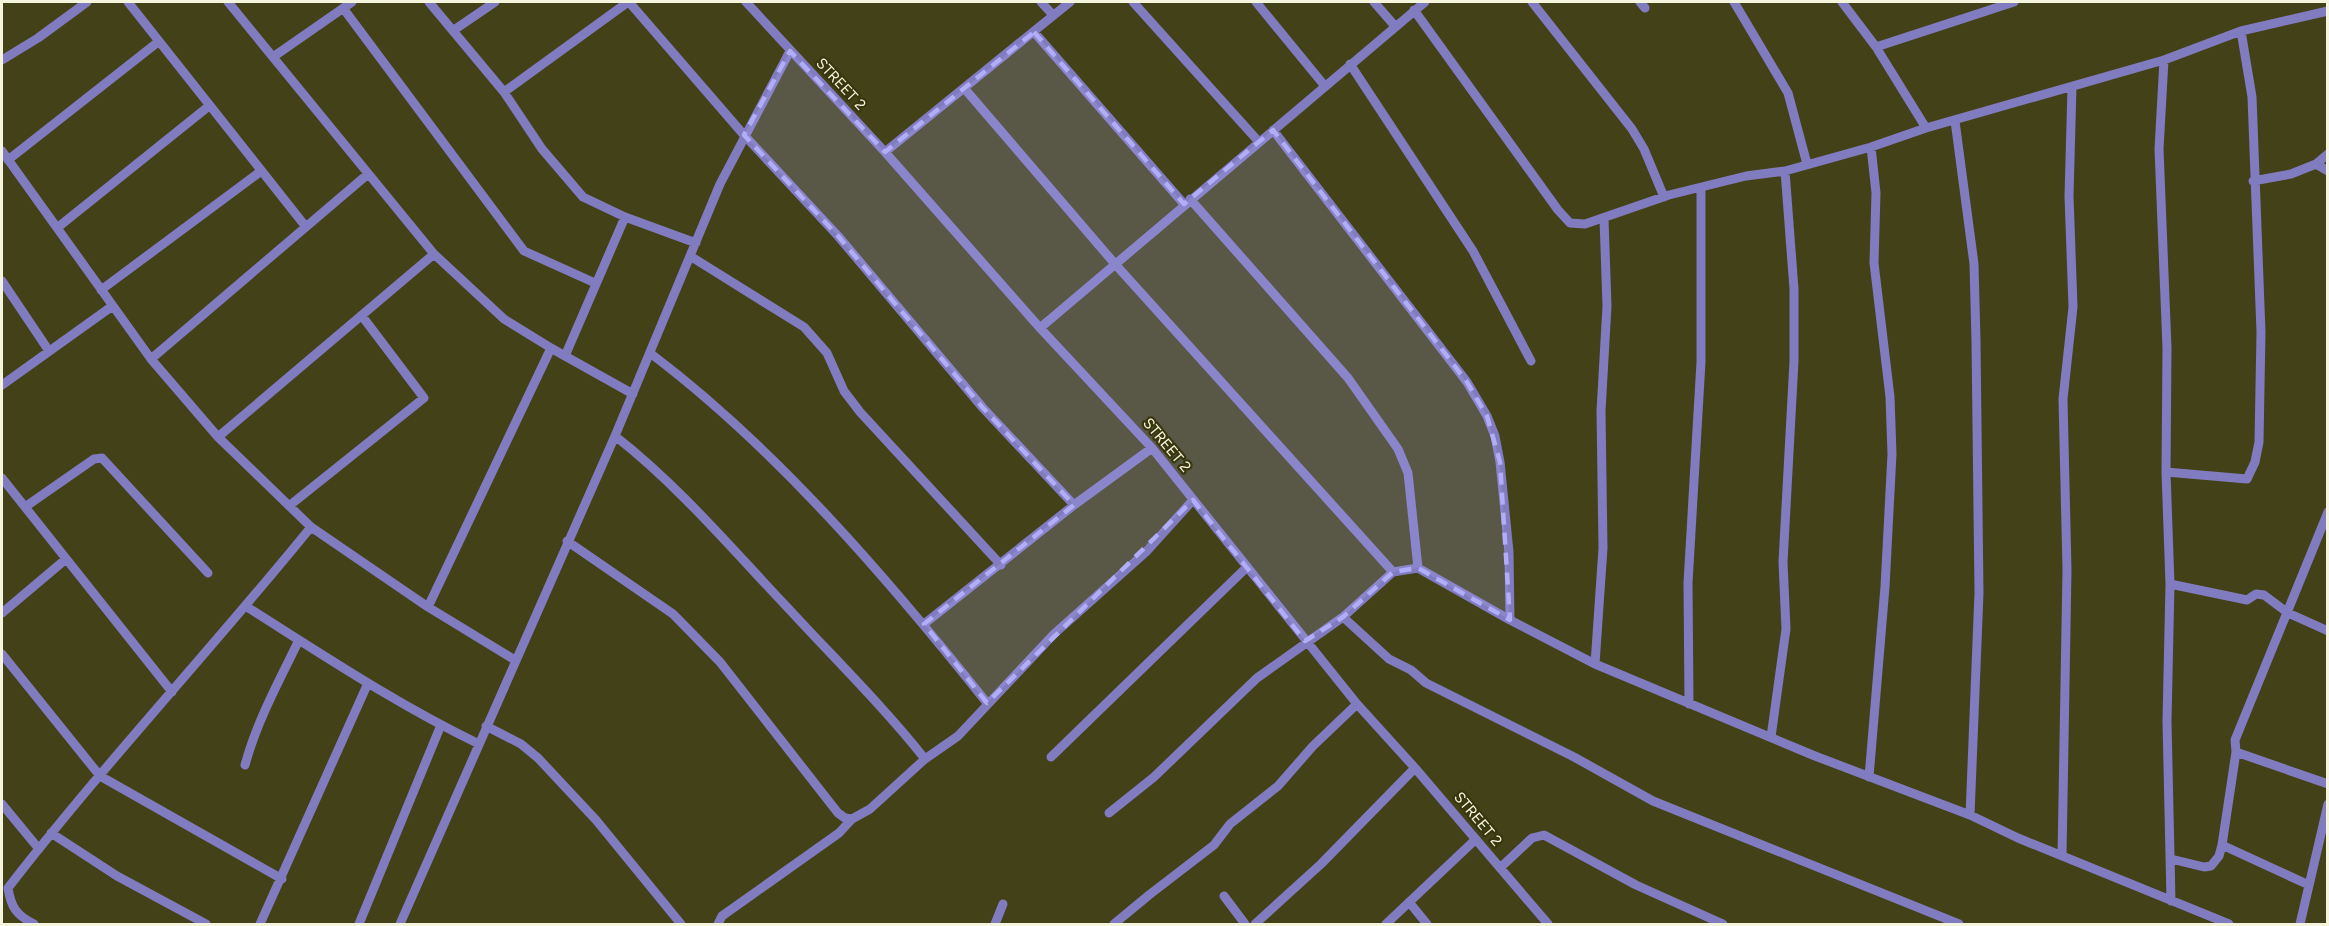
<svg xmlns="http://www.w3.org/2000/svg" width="2329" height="926" font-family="Figtree,sans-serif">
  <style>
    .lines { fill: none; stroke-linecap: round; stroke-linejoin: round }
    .minor { stroke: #817bc0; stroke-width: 9 }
    .marked { fill: #b2adf9; fill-opacity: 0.2; stroke: #b2adf9; stroke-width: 4.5; stroke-dasharray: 12 8; stroke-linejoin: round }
    .labels { text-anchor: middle; stroke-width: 4.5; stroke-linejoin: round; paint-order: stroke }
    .street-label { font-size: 15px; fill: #f5f5de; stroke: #38360d }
  </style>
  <rect width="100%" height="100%" fill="#434118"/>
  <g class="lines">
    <!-- minor -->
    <path class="minor" d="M128 2 306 227
      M228 2 434 254 504 319 551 348 428 607
      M429 2 504 92 542 149 583 197 625 217 696 243
      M629 2 744 135 838 236 983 408 1074 505
      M746 2 885 152 1040 328 1152 448 1357 704 1415 768 1548 924
      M1041 2 1053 15
      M1133 2 1259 142
      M1256 2 1324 85
      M1374 2 1394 25
      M1532 2 1632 129 1644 149 1664 197
      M1640 2 1645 8
      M1734 2 1788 93 1807 164
      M1842 2 1876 47 1926 128
      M343 8 524 251 595 283
      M1414 10 1558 210 1570 223 1585 224 1669 195 1746 176 1785 171 1871 147 1926 128 2164 60 2241 31 2328 11
      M454 30 495 2
      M1034 32 1184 204
      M1876 47 2014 2
      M273 57 352 2
      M2 60 38 38 87 2
      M2164 60 2159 149 2167 348 2166 472 2170 584 2167 721 2171 901
      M1350 64 1473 251 1531 361
      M964 88 1115 264 1393 572
      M504 92 628 2
      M1955 121 1974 264 1976 341 1979 593 1970 815
      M1273 130 1467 382 1487 416 1495 436 1500 462 1509 552 1510 620
      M2 151 151 359 368 174
      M885 152 1070 2
      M8 160 158 42
      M2316 164 2328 154
      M2253 181 2291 174 2316 164 2328 171
      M1190 199 1348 378 1398 449 1408 473 1418 568 1510 620 1595 664 1815 756 1970 815 2018 838 2229 924
      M57 228 209 106
      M434 254 218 437 311 527 428 607 515 660
      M690 256 804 327 827 353 844 391 860 412 1001 565
      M2 281 49 351
      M101 290 260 172
      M1040 328 1425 2
      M551 348 565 356 625 217
      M650 353C776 448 889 580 987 703
      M565 356 633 394
      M151 359 218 437
      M2 385 111 307
      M615 436C678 485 732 549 787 607 833 657 883 706 925 759
      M2166 472 2247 479 2255 462 2259 442 2261 332 2252 97 2241 31
      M2 478 172 692
      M289 506 424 398 362 316
      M25 507 94 459 102 458 208 573
      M2328 512 2235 740 2236 752 2328 784
      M567 541 673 614 720 662 838 813 845 818 852 819 870 809 925 759 958 736 1054 634 1146 552 1193 500
      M2170 584 2247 600 2256 594 2264 595 2288 613 2328 631
      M247 607C323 655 398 705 479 744
      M2 613 66 559
      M1343 617 1389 659 1411 670 1426 683 1574 757 1653 801 1959 924
      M924 624 1074 505 1152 448
      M2 654 100 776 282 879
      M1595 664 1603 548 1601 411 1607 306 1604 219
      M1689 704 1688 583 1701 362V188
      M486 726 521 744 538 758 596 820 681 924
      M1771 737 1786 629 1783 562 1794 361V289L1785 171
      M2236 752 2222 845 2309 885
      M1051 757 1247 567
      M245 765C257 721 279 681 299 640
      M1869 777 1885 587 1892 454 1890 397 1874 263 1876 193 1871 147
      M2 804 39 849
      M1109 813 1154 777 1257 678 1343 617 1393 572 1418 568
      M51 833 117 876 206 924
      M2062 856 2067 570 2063 399 2073 307 2069 196 2072 87
      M2171 859 2204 867 2211 866 2219 856 2222 845
      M1500 868 1532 838 1544 835 1636 885 1723 924
      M1224 896 1245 924
      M1409 902 1427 924
      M34 924C16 915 11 907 8 888 104 764 212 649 311 527
      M260 924 368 683
      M359 924 441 725
      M400 924 615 436 720 184 790 51
      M718 924 722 916 839 833 852 819
      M995 924 1003 904
      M1114 924 1149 895 1214 845 1230 824 1278 786 1313 746 1357 704
      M1255 924 1321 864 1415 768
      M1386 924 1476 839
      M2300 924 2328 804"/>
  </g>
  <!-- marked area -->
  <path class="marked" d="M1034 32 1184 204 1273 130 1467 382 1487 416 1500 462 1510 620 1418 568 1393 572 1343 617 1305 641 1193 500 987 703 924 624 1074 505 983 408 838 236 744 135 790 51 885 152Z"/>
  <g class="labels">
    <!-- street labels -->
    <g class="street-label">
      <text transform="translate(841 84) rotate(47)" y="5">STREET 2</text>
      <text transform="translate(1167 445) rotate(50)" y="5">STREET 2</text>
      <text transform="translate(1478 819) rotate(50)" y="5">STREET 2</text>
    </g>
  </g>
  <!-- border -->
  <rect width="2329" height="926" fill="none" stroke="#f5f5de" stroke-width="6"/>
</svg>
